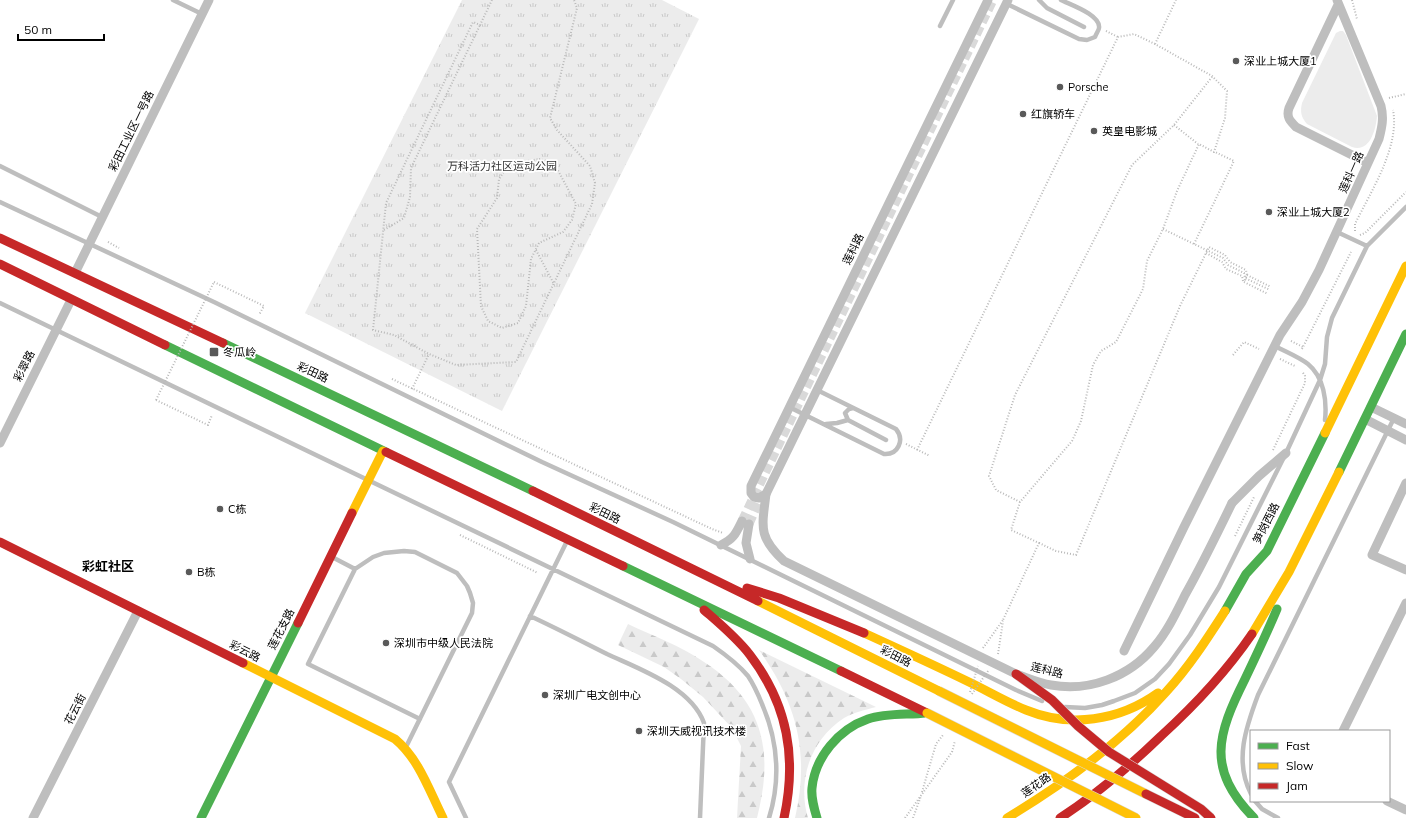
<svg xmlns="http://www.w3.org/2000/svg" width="1406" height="818" font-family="Mulish,'Noto Sans SC',sans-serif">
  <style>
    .green { fill: #ececec }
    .forest { fill: url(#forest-firs) }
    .park { fill: url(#park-tufts) }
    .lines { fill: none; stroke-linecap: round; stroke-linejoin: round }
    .street-tunnel { stroke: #d9d9d9; stroke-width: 9; stroke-dasharray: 9 4.5; stroke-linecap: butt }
    .path { stroke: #b9b9b9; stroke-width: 2; stroke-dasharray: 1 2; stroke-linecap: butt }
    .lane { stroke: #bebebe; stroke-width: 4.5 }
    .street { stroke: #bebebe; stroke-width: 9 }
    .fast { stroke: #4caf50; stroke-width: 9 }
    .slow { stroke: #ffc107; stroke-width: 9 }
    .jam { stroke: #c62828; stroke-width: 9 }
    .slow-bridge-casing { stroke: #dbdbdb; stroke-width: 10; stroke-linecap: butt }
    .jam-bridge-casing { stroke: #dbdbdb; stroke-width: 10; stroke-linecap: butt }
    .path-bridge { stroke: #b9b9b9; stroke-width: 2; stroke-dasharray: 1 2; stroke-linecap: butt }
    .street-bridge { stroke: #bebebe; stroke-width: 9 }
    .slow-bridge { stroke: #ffc107; stroke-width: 9 }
    .jam-bridge { stroke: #c62828; stroke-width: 9 }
    .poi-dot { fill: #595959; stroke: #fff; stroke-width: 1.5 }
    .labels { text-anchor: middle; stroke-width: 3.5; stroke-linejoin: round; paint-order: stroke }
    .poi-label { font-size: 11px; fill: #000; stroke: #fff; text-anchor: start }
    .street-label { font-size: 11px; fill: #000; stroke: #fff }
    .park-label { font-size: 11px; fill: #333; stroke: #fff }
    .quarter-label { font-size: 13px; font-weight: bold; fill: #000; stroke: #fff }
  </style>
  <defs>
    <pattern id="forest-firs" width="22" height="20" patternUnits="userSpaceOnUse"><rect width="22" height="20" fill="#ececec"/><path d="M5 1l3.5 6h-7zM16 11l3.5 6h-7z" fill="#c9c9c9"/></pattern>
    <pattern id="park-tufts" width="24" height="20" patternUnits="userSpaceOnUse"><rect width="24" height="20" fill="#ececec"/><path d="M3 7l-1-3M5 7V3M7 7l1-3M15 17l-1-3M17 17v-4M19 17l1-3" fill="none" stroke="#c9c9c9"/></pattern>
  </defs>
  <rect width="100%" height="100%" fill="#fff"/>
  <!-- green -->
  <path class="green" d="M1340 31H1343L1346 35 1377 116C1376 129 1370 153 1352 147L1307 124C1301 117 1300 112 1302 103L1336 33Z"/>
  <!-- forest -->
  <path class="forest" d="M628 624C653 636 681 646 704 662 764 701 774 752 757 818H737L741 746 732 728 703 697 681 679 664 667 618 645Z
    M759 650 876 707C865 710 854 712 844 718 810 740 797 781 808 818H795C810 754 797 703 759 650Z"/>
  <!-- park -->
  <path class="park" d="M462 0H662L699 19 502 411 305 313Z"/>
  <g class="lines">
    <!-- street-tunnel -->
    <path class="street-tunnel" d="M742 521 993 0
      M749 524 763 492"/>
    <!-- path -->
    <path class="path" d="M492 0 480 25 473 22 386 203 373 330 394 335 429 354 456 365 516 362 592 204 595 183 590 166 557 130 550 118 577 8 574 0
      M1352 0 1357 19
      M1106 31 1118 37
      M1155 44 1176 0
      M1389 98 1406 94
      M1174 125 1198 144
      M539 159 554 163 576 204 572 220 563 232 539 243 531 259 526 306 518 323 502 328 488 321 481 306 477 229 497 198 499 179 509 164Z
      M1163 229 1223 258 1228 265 1244 273 1245 278 1270 290
      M384 230 404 218 410 197 411 168 480 25
      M1355 231V224C1371 191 1400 147 1393 110
      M1360 235 1365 233 1406 192
      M108 242 119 248
      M1194 244 1234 161 1215 152
      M536 250 554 284
      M1206 253 1222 262 1226 269 1242 276 1243 281
      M1247 275 1271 287
      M214 282 264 306 259 315
      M1244 282 1268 294
      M1291 341 1303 347
      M1302 349 1351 252
      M1233 355 1244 342 1259 349
      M1280 359 1295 366
      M392 379 712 529 723 533
      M412 389 429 354
      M156 400 208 425 212 415
      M906 444 930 456
      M917 450 1118 37 1134 34 1155 44 1212 76 1227 91 1225 118 1214 152 1199 144 1177 191 1163 229 1147 261 1143 289 1116 342 1101 351 1093 365 1081 421 1072 441 1020 502 1011 530 1039 543 1003 620
      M1273 450 1305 383V376L1302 371
      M1020 502 996 490 989 476 1015 395 1132 165 1174 125 1212 77
      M460 535 538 573
      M1235 536 1254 497
      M1039 543 1056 551 1076 555 1180 306 1209 247 1225 255 1230 262 1246 270 1247 275 1244 282"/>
    <!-- lane -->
    <path class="lane" d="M173 0 202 14
      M1039 0 1047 8 1084 27
      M1007 4 1079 39 1087 40 1095 37C1096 34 1099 30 1099 28 1101 15 1071 5 1061 0
      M940 26 953 0
      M0 166 102 217
      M0 202 214 302 542 462 673 522 1016 690 1042 701
      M1337 232 1367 246
      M0 303 713 646C726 655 738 664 748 676 754 685 758 694 762 704 778 741 781 779 769 818
      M1275 346C1286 352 1299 357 1308 364 1324 377 1327 401 1325 420
      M789 407 884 454C898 455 905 440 896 429L817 390
      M853 408 849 409 845 413 848 420 886 440
      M826 424 837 423 848 420
      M332 557 355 569
      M530 616C556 628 581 641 607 654 639 669 691 687 704 723L700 818
      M1065 707 1085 708 1102 705 1114 701 1135 693 1155 679 1169 664 1190 635 1219 587 1286 453 1320 380 1325 364 1327 337 1332 318 1367 246 1406 207
      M406 747 472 613 473 603 470 593 467 586 457 573 415 552 404 551 384 553 373 557 355 569 308 664 420 719
      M1251 794C1234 761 1246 727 1258 695L1394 418
      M1255 801 1262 809 1278 818
      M466 818 449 782 567 541"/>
    <!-- street -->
    <path class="street" d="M988 0 751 486V493L754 497 759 498 766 494 1008 0
      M1338 5 1289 108C1286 117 1290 121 1296 127L1368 163
      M75 273 209 0
      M1371 407 1406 424
      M1365 419 1406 440
      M0 443 71 300
      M1406 483 1372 555 1406 570
      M1232 503 1259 476 1286 453
      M749 524 746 543 750 559
      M721 545C734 539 736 533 742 521
      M1124 651 1184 527 1280 335 1302 302 1319 270 1379 139C1382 127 1384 118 1381 106L1337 0
      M1343 731 1406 603
      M1387 801 1406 810
      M33 818 138 611"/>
    <!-- fast -->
    <path class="fast" d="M223 343 533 491
      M165 345 386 452
      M1339 472 1406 334
      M623 566 841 671
      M1225 611 1246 574 1267 551 1325 433
      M201 818 298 623
      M817 818C814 808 811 798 812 788 815 757 839 729 868 719 886 713 907 715 926 713
      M1254 818C1206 769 1217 735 1245 679 1256 656 1267 633 1277 609"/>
    <!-- slow -->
    <path class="slow" d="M1325 433 1406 266
      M352 513 383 451
      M758 601 939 691
      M864 633C899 649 934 665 969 682 988 691 1006 702 1026 710 1070 728 1119 721 1158 693
      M1252 634 1289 572 1339 472
      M243 663 395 739C419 759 429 790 443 818
      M1007 818C1065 783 1121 743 1166 692 1189 667 1207 639 1225 611"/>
    <!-- jam -->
    <path class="jam" d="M0 238 223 343
      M0 264 165 345
      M386 452 623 566
      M533 491 758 601
      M0 542 243 663
      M747 588 779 598 864 633
      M704 610C720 624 737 638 750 655 788 705 797 758 784 818
      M298 623 352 513
      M841 671 927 713
      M1060 818C1097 794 1130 766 1161 736 1195 705 1226 672 1252 634"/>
    <!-- slow-bridge casing -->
    <g class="slow-bridge-casing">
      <path id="slow-bridge" d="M939 691 1146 794
        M927 713 1136 818"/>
    </g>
    <!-- jam-bridge casing -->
    <g class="jam-bridge-casing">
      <path id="jam-bridge" d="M1016 674 1052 700 1078 726 1109 752 1201 809 1211 818
        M1146 794 1195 818"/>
    </g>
    <!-- path-bridge -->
    <path class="path-bridge" d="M156 400 214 282
      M983 648 1003 620
      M998 654 1003 621
      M970 692 978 666
      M972 694 988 671
      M922 792 936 744 943 735
      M905 818 952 752 955 741
      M913 818 921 796"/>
    <!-- street-bridge -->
    <path class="street-bridge" d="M766 494C762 527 758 537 784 561L1016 674C1028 678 1039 683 1051 685 1089 692 1129 677 1154 647 1167 632 1176 613 1185 595 1202 565 1217 534 1232 503"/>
    <!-- slow-bridge -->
    <use href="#slow-bridge" class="slow-bridge"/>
    <!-- jam-bridge -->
    <use href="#jam-bridge" class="jam-bridge"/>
  </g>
  <!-- markers -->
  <g class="poi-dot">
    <circle cx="1236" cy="61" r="4"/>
    <circle cx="1060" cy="87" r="4"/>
    <circle cx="1023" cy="114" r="4"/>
    <circle cx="1094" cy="131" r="4"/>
    <circle cx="1269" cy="212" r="4"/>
    <rect x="209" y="347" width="10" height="10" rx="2"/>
    <circle cx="220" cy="509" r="4"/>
    <circle cx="189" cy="572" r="4"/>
    <circle cx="386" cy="643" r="4"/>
    <circle cx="545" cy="695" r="4"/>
    <circle cx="639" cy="731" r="4"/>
  </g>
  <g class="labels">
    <!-- poi labels -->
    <g class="poi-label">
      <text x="1244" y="65">深业上城大厦1</text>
      <text x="1068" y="91">Porsche</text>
      <text x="1031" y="118">红旗轿车</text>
      <text x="1102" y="135">英皇电影城</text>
      <text x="1277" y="216">深业上城大厦2</text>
      <text x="223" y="356">冬瓜岭</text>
      <text x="228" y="513">C栋</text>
      <text x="197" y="576">B栋</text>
      <text x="394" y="647">深圳市中级人民法院</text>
      <text x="553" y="699">深圳广电文创中心</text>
      <text x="647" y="735">深圳天威视讯技术楼</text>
    </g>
    <!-- street labels -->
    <g class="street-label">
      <text transform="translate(131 131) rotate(-64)" y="4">彩田工业区一号路</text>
      <text transform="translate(1351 172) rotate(-66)" y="4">莲科一路</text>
      <text transform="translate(853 249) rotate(-64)" y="4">莲科路</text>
      <text transform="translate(24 366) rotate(-64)" y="4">彩翠路</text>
      <text transform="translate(313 372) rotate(25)" y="4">彩田路</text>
      <text transform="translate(605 513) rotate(26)" y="4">彩田路</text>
      <text transform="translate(1266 523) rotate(-63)" y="4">笋岗西路</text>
      <text transform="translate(281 629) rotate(-63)" y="4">莲花支路</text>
      <text transform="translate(245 651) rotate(27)" y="4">彩云路</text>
      <text transform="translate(896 656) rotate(27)" y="4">彩田路</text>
      <text transform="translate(1047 670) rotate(14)" y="4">莲科路</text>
      <text transform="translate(75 709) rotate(-63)" y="4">花云街</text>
      <text transform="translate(1036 785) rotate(-35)" y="4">莲花路</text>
    </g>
    <!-- park labels -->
    <g class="park-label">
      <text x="502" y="170">万科活力社区运动公园</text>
    </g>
    <!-- quarter labels -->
    <g class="quarter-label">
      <text x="108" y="571">彩虹社区</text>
    </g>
  </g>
  <!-- legend -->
  <rect x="1250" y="730" width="140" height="72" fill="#ffffff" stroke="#999999"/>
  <rect x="1258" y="743" width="20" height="6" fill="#4caf50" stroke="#999999"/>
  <text x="1286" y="750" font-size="12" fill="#000000">Fast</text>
  <rect x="1258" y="763" width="20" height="6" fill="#ffc107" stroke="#999999"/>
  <text x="1286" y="770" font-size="12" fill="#000000">Slow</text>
  <rect x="1258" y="783" width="20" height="6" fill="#c62828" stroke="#999999"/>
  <text x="1286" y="790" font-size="12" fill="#000000">Jam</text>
  <!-- scale -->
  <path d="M18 34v6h86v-6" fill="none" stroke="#000000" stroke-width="2"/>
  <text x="24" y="34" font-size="12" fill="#000000" stroke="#ffffff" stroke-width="3" paint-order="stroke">50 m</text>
</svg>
